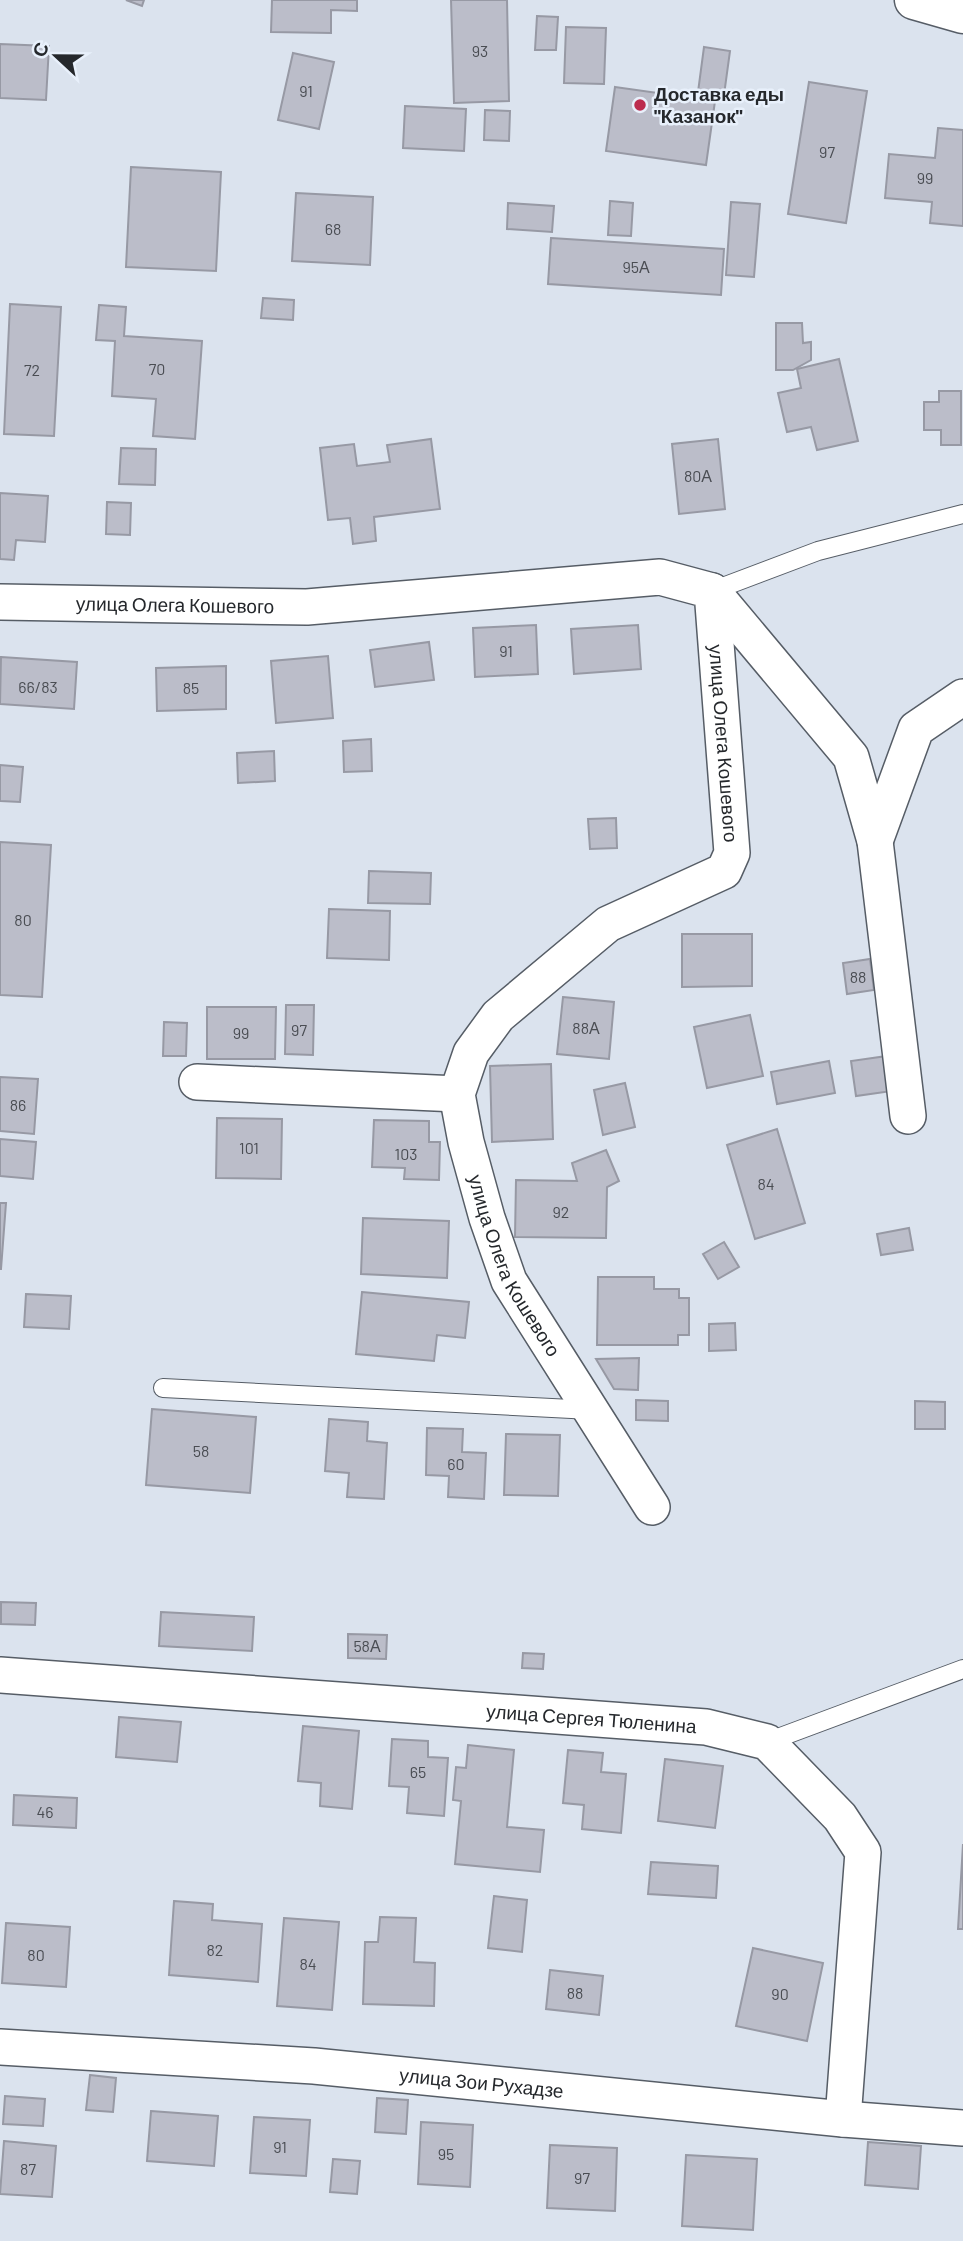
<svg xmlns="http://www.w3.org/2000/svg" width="963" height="2241" viewBox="0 0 963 2241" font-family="Barlow,sans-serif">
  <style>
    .building { fill: #bbbdc9; stroke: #9799a4; stroke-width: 2 }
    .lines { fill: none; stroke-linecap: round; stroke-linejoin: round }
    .lane-casing { stroke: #565d66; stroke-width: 20 }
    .street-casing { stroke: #565d66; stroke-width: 38 }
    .secondary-casing { stroke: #565d66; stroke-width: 41 }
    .lane { stroke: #fff; stroke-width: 18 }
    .street { stroke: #fff; stroke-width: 35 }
    .secondary { stroke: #fff; stroke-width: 38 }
    .poi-dot { fill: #bc2c4e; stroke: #e8f0fb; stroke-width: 2.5 }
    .labels { text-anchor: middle; stroke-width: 5; stroke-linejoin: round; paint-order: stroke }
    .number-label { font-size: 16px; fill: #4a4d53 }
    .poi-label { font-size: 19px; font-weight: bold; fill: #25282c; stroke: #e8f0fb; text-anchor: start }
    .street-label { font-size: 19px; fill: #25282c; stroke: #e8f0fb }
  </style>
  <rect width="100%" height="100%" fill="#dbe3ee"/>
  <g class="building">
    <polygon points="126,0 144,0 142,6"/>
    <polygon points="272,0 357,0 357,11 331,10 331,33 271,32"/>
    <polygon points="451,0 507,0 509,101 454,103"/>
    <polygon points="537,16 558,17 556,50 535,50"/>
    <polygon points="566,27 606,28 604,84 564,83"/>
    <polygon points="0,44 49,46 46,100 0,98"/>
    <polygon points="704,47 730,51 724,95 698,92"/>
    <polygon points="293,53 334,62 319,129 278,120"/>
    <polygon points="809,82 867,91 846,223 788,214"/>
    <polygon points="615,87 715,101 706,165 606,151"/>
    <polygon points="405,106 466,109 464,151 403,148"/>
    <polygon points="485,110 510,111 509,141 484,140"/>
    <polygon points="938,128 963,130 963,226 930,223 932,202 885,198 889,154 935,158"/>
    <polygon points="131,167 221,172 216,271 126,267"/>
    <polygon points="296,193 373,197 370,265 292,261"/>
    <polygon points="610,201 633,203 631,236 608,235"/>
    <polygon points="731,202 760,204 754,277 726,275"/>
    <polygon points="508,203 554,206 552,232 507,229"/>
    <polygon points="551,238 724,249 721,295 548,284"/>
    <polygon points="263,298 294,300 293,320 261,318"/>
    <polygon points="10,304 61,307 54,436 4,434"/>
    <polygon points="99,305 126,307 124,336 202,341 195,439 153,436 156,399 112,396 115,341 96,340"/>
    <polygon points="776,323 802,323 803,343 811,342 811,360 793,370 776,370"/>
    <polygon points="839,359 858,441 817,450 811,427 787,432 778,393 801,388 797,369"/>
    <polygon points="939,391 961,391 961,445 941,445 941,430 924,430 924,402 939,402"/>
    <polygon points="431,439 440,509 374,517 376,541 353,544 350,518 328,520 320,448 354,444 357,466 390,462 387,445"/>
    <polygon points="718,439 725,509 679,514 672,444"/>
    <polygon points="121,448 156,449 155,485 119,484"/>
    <polygon points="0,493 48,496 45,542 16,540 14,560 0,559"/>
    <polygon points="107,502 131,503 130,535 106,534"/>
    <polygon points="536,625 538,674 475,677 473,628"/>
    <polygon points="638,625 641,669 574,674 571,629"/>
    <polygon points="429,642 434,680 375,687 370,650"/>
    <polygon points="328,656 333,718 276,723 271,661"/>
    <polygon points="1,657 77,662 74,709 0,704"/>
    <polygon points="226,666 226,709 157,711 156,668"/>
    <polygon points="371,739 372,771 344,772 343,741"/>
    <polygon points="274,751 275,781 238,783 237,753"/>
    <polygon points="0,765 23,767 20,802 0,801"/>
    <polygon points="616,818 617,848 590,849 588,819"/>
    <polygon points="0,842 51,845 42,997 0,995"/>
    <polygon points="369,871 431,873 430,904 368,903"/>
    <polygon points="329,909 390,911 389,960 327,958"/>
    <polygon points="682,934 752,934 752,986 682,987"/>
    <polygon points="870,959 874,990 847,994 843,963"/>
    <polygon points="563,997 614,1002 609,1059 557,1054"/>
    <polygon points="286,1005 314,1005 313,1055 285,1054"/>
    <polygon points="207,1007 276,1007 275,1059 207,1059"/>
    <polygon points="750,1015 763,1076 707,1088 694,1027"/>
    <polygon points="164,1022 187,1023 186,1056 163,1056"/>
    <polygon points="887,1056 892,1091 856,1096 851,1061"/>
    <polygon points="829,1061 835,1093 777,1104 771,1072"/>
    <polygon points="551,1064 553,1139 492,1142 490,1066"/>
    <polygon points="0,1077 38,1079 34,1134 0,1131"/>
    <polygon points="625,1083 635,1127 603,1135 594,1090"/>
    <polygon points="217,1118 282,1119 281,1179 216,1178"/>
    <polygon points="374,1120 429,1121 429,1142 440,1142 439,1180 404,1179 405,1168 372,1167"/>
    <polygon points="777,1129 805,1223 755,1239 727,1145"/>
    <polygon points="0,1139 36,1142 33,1179 0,1176"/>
    <polygon points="606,1150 619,1181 607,1187 606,1238 515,1237 516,1180 577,1181 572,1163"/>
    <polygon points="0,1203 6,1203 1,1269 0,1269"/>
    <polygon points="363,1218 449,1221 447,1278 361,1274"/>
    <polygon points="909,1228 913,1250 881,1255 877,1234"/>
    <polygon points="724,1242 739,1267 718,1279 703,1254"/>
    <polygon points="598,1277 654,1277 654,1289 679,1289 679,1298 689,1298 689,1335 678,1335 678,1345 597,1345"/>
    <polygon points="362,1292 469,1302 465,1338 437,1335 434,1361 356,1354"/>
    <polygon points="26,1294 71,1296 69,1329 24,1327"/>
    <polygon points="735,1323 736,1350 709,1351 709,1324"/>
    <polygon points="639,1358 638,1390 614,1389 596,1359"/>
    <polygon points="636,1400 668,1401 668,1421 636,1420"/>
    <polygon points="915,1401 945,1402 945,1429 915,1429"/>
    <polygon points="152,1409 256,1417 250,1493 146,1485"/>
    <polygon points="329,1419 368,1422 367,1441 387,1443 384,1499 347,1497 349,1473 325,1471"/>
    <polygon points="427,1428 463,1429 462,1452 486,1453 484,1499 448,1497 449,1476 426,1475"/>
    <polygon points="506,1434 560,1435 558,1496 504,1495"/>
    <polygon points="1,1602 36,1603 35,1625 1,1624"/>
    <polygon points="161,1612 254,1617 252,1651 159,1646"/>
    <polygon points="348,1634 387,1635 386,1659 348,1658"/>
    <polygon points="523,1653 544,1654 543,1669 522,1668"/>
    <polygon points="119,1717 181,1722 177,1762 116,1757"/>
    <polygon points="303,1726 359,1731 352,1809 320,1806 321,1783 298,1781"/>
    <polygon points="392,1739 428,1741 428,1757 448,1758 444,1816 407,1813 409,1787 389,1786"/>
    <polygon points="468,1745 514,1750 507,1827 544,1830 540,1872 455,1864 461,1801 453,1800 456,1767 466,1768"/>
    <polygon points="568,1750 603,1753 601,1772 626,1774 621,1833 582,1829 584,1805 563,1803"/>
    <polygon points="665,1759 723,1766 715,1828 658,1821"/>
    <polygon points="14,1795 77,1798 76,1828 13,1825"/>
    <polygon points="963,1844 963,1929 958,1929"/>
    <polygon points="651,1862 718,1866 716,1898 648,1894"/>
    <polygon points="494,1896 527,1900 522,1952 488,1948"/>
    <polygon points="174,1901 213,1904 212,1920 262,1924 258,1982 169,1975"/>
    <polygon points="380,1917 416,1918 414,1962 435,1963 434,2006 363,2004 365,1942 378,1942"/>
    <polygon points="284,1918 339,1922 332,2010 277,2006"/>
    <polygon points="6,1923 70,1927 66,1987 2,1983"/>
    <polygon points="753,1948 823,1963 807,2041 736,2026"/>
    <polygon points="550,1970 603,1976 599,2015 546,2009"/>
    <polygon points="90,2075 116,2078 113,2112 86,2110"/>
    <polygon points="5,2096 45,2099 43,2126 3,2124"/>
    <polygon points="377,2098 408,2100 406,2134 375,2132"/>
    <polygon points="151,2111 218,2116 214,2166 147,2161"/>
    <polygon points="254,2117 310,2120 306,2176 250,2173"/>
    <polygon points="421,2122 473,2125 470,2187 418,2184"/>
    <polygon points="4,2141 56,2146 52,2197 0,2194"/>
    <polygon points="868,2142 921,2146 918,2189 865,2185"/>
    <polygon points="550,2145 617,2148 615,2211 547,2208"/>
    <polygon points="686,2155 757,2159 753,2230 682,2226"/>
    <polygon points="333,2159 360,2161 357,2194 330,2192"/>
  </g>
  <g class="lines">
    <g class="lane-casing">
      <g id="lane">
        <polyline points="712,591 818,551 963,514"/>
        <polyline points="163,1388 591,1410"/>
        <polyline points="767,1742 963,1669"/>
      </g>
    </g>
    <g class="street-casing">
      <g id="street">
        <polyline points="712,591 851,757 875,841 908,1116"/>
        <path id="s1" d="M0,602l307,5 353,-30 52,14 20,262 -8,18 -116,53 -110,92 -27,37 -14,41 9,48 21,76 22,63 143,226"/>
        <polyline points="875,841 916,729 963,697"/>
        <polyline points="197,1082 457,1094"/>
        <path id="s2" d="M0,1675l706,52 61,15 73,75 23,35 -20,267"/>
        <path id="s3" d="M0,2047l314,19 529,53 120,9"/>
      </g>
    </g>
    <g class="secondary-casing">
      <polyline id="secondary" points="914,0 963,14"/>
    </g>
    <use href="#lane" class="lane"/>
    <use href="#street" class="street"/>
    <use href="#secondary" class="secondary"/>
  </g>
  <circle class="poi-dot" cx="640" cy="105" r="7"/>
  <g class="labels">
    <g class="number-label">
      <text x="480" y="57">93</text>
      <text x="306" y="97">91</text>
      <text x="827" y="158">97</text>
      <text x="925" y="184">99</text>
      <text x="333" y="235">68</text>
      <text x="636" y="273">95А</text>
      <text x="157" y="375">70</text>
      <text x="32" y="376">72</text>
      <text x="698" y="482">80А</text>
      <text x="506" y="657">91</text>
      <text x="38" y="693">66/83</text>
      <text x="191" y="694">85</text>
      <text x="23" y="926">80</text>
      <text x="858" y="983">88</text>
      <text x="586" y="1034">88А</text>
      <text x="299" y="1036">97</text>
      <text x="241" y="1039">99</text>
      <text x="18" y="1111">86</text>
      <text x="249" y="1154">101</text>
      <text x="406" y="1160">103</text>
      <text x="766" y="1190">84</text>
      <text x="561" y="1218">92</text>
      <text x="201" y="1457">58</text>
      <text x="456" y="1470">60</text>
      <text x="367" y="1652">58А</text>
      <text x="418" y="1778">65</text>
      <text x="45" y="1818">46</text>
      <text x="215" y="1956">82</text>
      <text x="36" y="1961">80</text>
      <text x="308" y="1970">84</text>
      <text x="575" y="1999">88</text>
      <text x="780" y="2000">90</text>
      <text x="280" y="2153">91</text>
      <text x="446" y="2160">95</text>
      <text x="28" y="2175">87</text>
      <text x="582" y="2184">97</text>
    </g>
    <g class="poi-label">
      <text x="654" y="101">Доставка еды<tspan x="654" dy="22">"Казанок"</tspan></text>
    </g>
    <g class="street-label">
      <text dy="7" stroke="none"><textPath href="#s1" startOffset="175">улица Олега Кошевого</textPath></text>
      <text dy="7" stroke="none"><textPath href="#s1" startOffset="868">улица Олега Кошевого</textPath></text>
      <text dy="7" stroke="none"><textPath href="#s1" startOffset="1540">улица Олега Кошевого</textPath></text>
      <text dy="7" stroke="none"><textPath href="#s2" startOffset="593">улица Сергея Тюленина</textPath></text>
      <text dy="7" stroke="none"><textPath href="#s3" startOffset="483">улица Зои Рухадзе</textPath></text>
    </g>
  </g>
  <g transform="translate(56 56) rotate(292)" stroke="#e8f0fb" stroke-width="5" paint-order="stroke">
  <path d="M0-5L12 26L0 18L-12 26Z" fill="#25282c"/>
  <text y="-10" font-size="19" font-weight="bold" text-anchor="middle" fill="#25282c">С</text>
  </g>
</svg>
